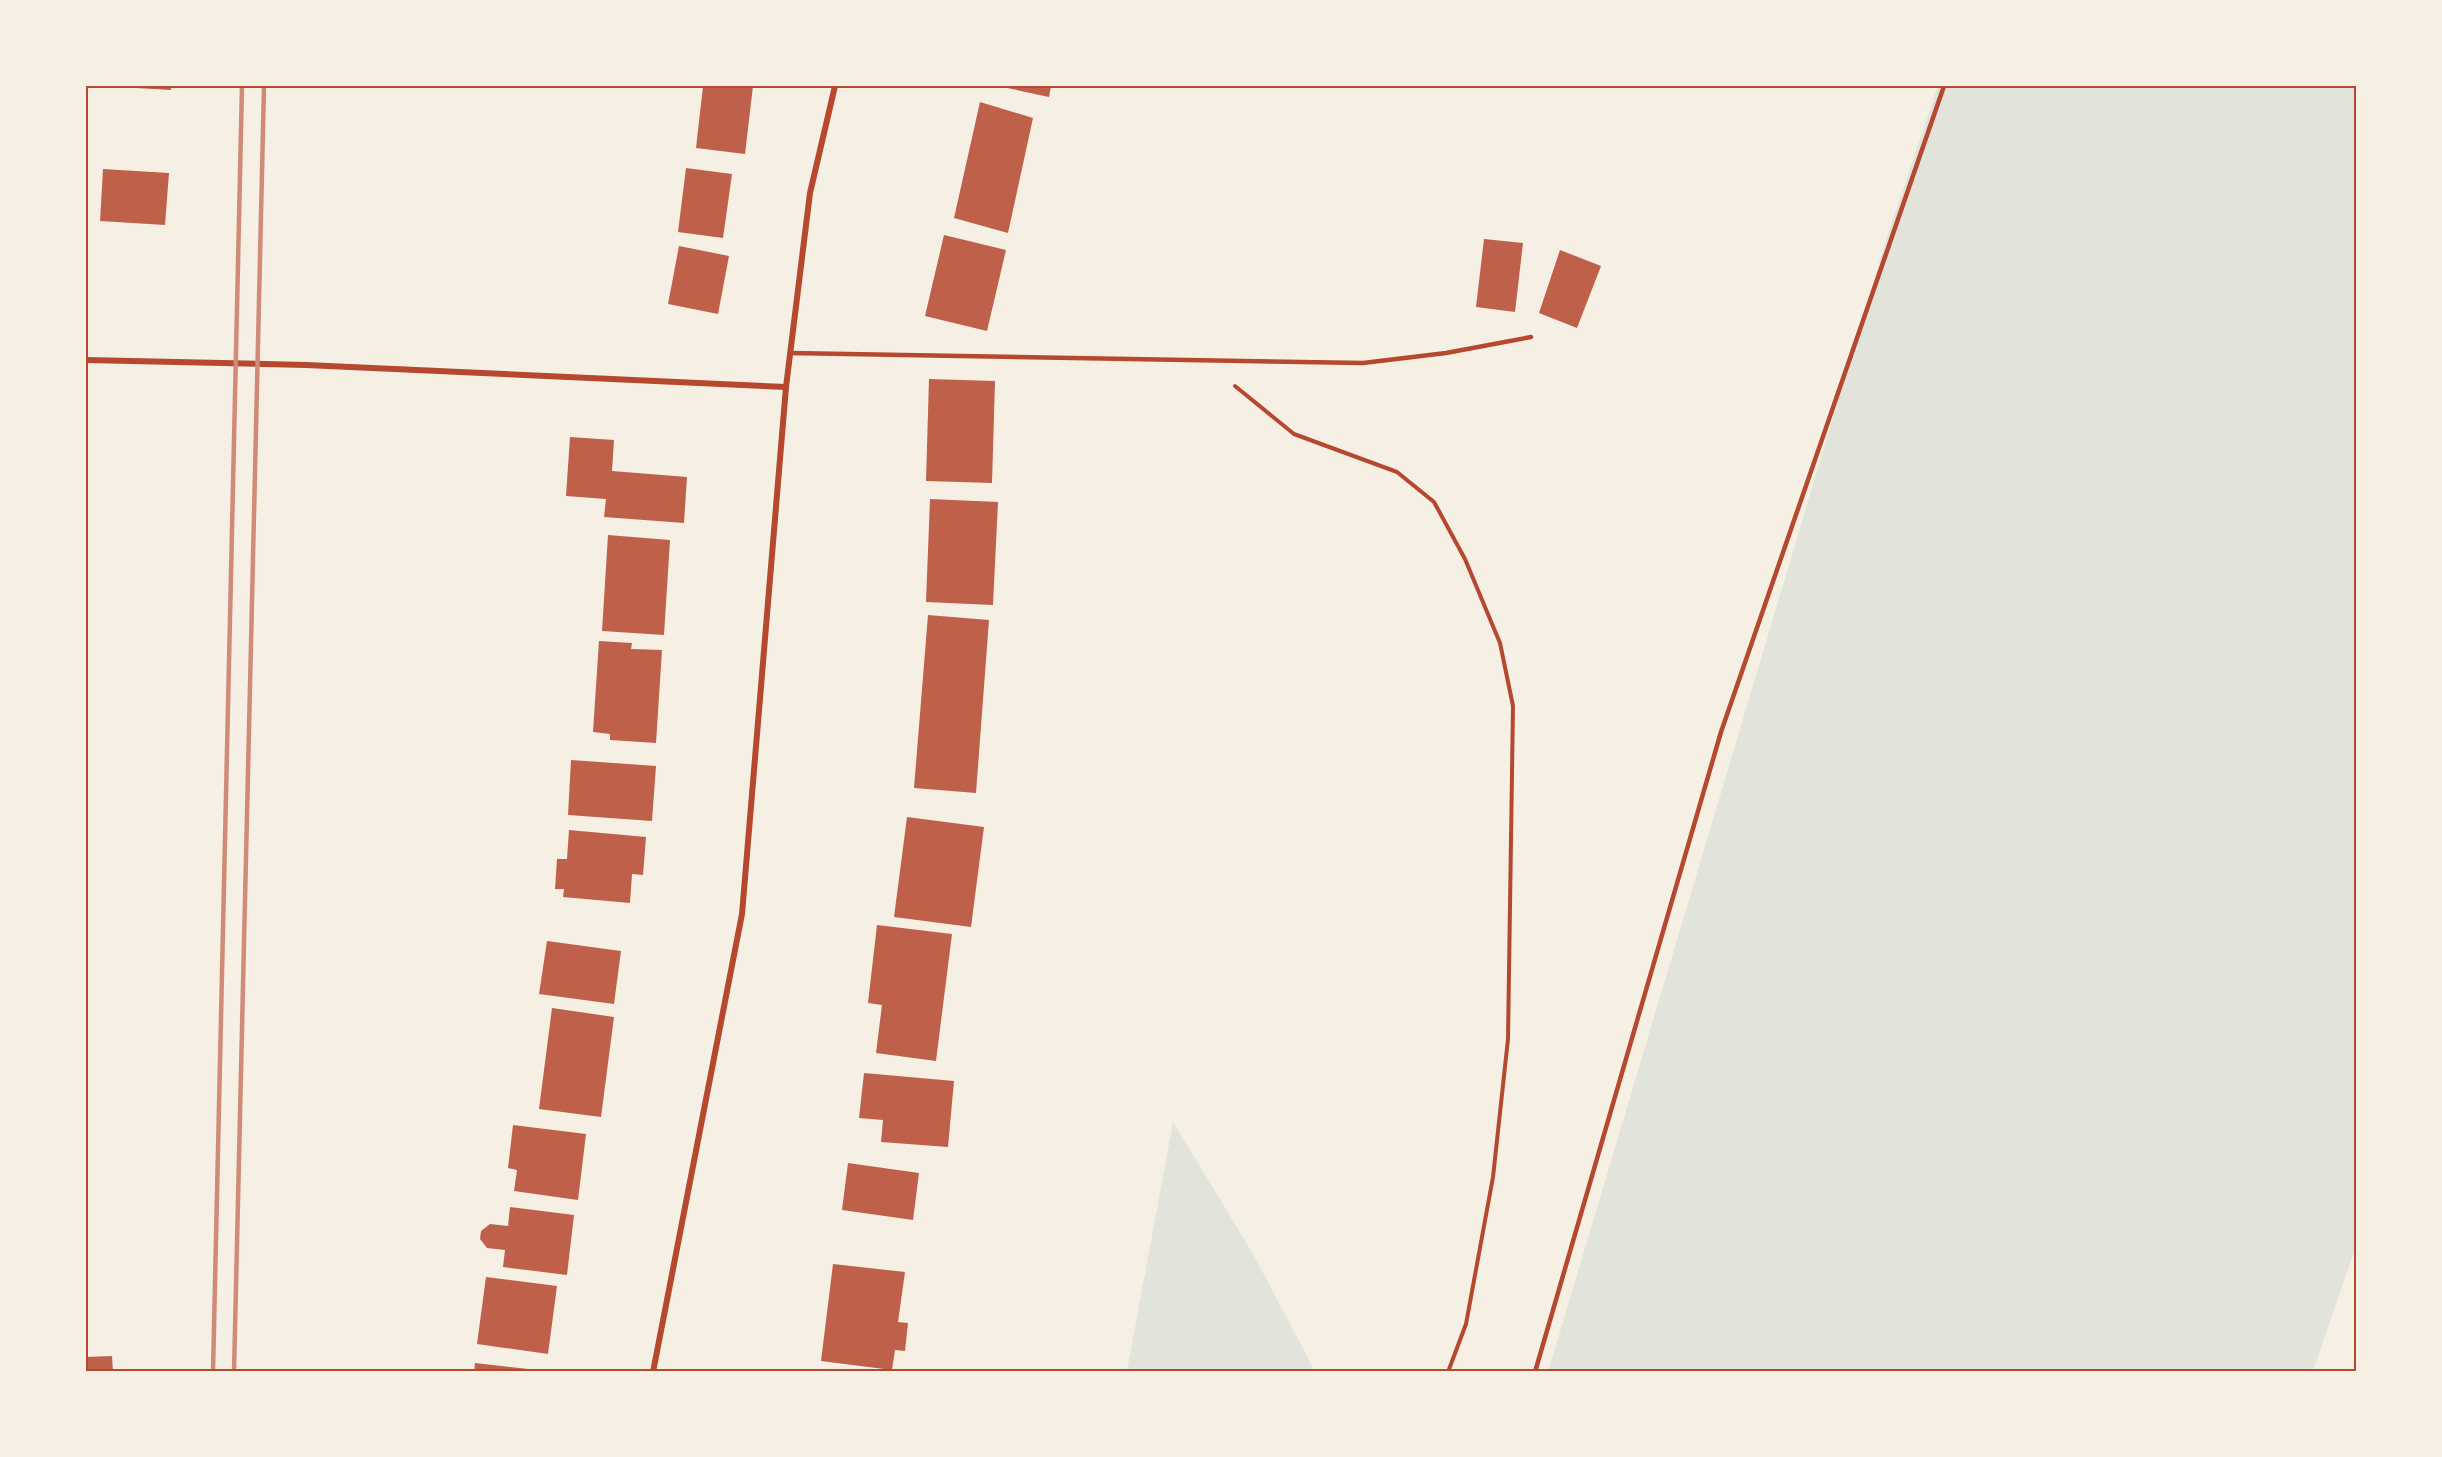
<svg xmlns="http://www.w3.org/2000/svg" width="2442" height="1457" viewBox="0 0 2442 1457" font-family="Ubuntu,sans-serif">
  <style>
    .green { fill: #e2e4dc }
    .building { fill: #bf614a }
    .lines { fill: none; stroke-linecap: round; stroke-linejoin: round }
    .path { stroke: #b5482f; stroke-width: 4 }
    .service { stroke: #b5482f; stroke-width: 4.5 }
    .minor { stroke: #b5482f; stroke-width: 6 }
    .rail { stroke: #cf8b77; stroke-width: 4.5 }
    .neatline { fill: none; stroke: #b5482f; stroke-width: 2 }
  </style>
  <rect width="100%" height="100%" fill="#f6efe4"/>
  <g class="green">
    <polygon points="1938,86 2356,86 2356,1246 2313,1371 1548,1372 1886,240"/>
    <polygon points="1173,1122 1252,1252 1315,1371 1127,1371"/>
  </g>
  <g class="building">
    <polygon points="137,86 171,86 171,90 136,88"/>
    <polygon points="703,86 753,86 745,154 696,148"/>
    <polygon points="998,86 1051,86 1049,97"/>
    <polygon points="980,102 1033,118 1008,233 954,218"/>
    <polygon points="686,168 732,174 723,238 678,232"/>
    <polygon points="103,169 169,173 165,225 100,221"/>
    <polygon points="944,235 1006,250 987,331 925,316"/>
    <polygon points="1484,239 1523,243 1515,312 1476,307"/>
    <polygon points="679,246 729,256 718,314 668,304"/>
    <polygon points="1560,250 1601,266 1577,328 1539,313"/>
    <polygon points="929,379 995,381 992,483 926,481"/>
    <polygon points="570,437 614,440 612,471 687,477 684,523 604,517 606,499 566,496"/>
    <polygon points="930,499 998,502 993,605 926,602"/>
    <polygon points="608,535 670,540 664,635 602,631"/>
    <polygon points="928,615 989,620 976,793 914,788"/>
    <polygon points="599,641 632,643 631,649 662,650 656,743 610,740 610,734 593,732"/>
    <polygon points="571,760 656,766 652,821 568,815"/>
    <polygon points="907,817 984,827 971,927 894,917"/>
    <polygon points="569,830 646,837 643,875 632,874 630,903 563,897 564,889 555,889 557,859 567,859"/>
    <polygon points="877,925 952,934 936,1061 876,1053 882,1005 868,1003"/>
    <polygon points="547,941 621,951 614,1004 539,994"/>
    <polygon points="552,1008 614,1017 601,1117 539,1109"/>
    <polygon points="864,1073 954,1081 948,1147 881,1142 883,1120 859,1118"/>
    <polygon points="513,1125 586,1134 578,1200 514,1191 517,1170 508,1168"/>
    <polygon points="848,1163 919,1173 913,1220 842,1210"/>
    <polygon points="510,1207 574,1215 567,1275 503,1267 505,1250 487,1248 480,1239 481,1231 490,1224 508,1226"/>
    <polygon points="833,1264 905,1272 898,1322 908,1323 905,1351 895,1350 892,1370 821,1361"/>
    <polygon points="486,1277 557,1286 548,1354 477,1344"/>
    <polygon points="112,1356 113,1372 86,1372 86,1357"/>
    <polygon points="475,1363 537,1370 537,1372 474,1372"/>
  </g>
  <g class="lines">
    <polyline class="path" points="1235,386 1294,434 1397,472 1434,502 1465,559 1500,643 1513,706 1508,1039 1493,1177 1466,1324 1448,1372"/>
    <g class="service">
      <polyline points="790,353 1363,363 1446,353 1531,337"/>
      <polyline points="1535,1372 1721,732 1944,86"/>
    </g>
    <g class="minor">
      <polyline points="86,360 306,365 786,387"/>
      <polyline points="653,1372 742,914 786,387 810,193 835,86"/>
    </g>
    <g class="rail">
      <polyline points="213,1372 242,86"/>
      <polyline points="234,1372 264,86"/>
    </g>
  </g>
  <rect width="2442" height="1457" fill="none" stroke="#f6efe4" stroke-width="174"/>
  <rect x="87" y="87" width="2268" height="1283" class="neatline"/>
</svg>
